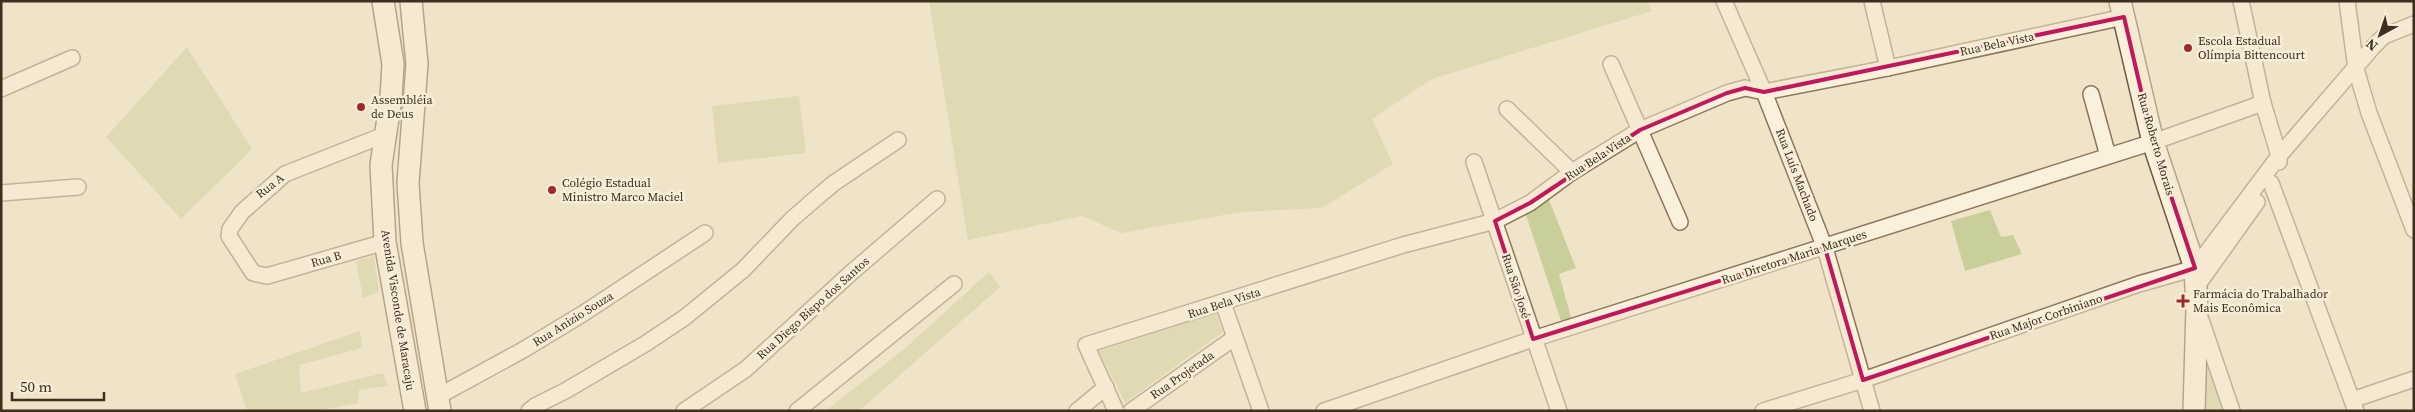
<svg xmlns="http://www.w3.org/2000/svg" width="2415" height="412" viewBox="0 0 2415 412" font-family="'Source Serif 4',serif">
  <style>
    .green { fill: #c9cf9b }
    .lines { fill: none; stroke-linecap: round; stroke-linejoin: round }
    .street-casing { stroke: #8d765c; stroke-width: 18 }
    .secondary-casing { stroke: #6f573f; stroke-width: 24 }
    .street { stroke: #faf1dc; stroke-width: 15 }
    .secondary { stroke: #faf1dc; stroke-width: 21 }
    .marked { fill: none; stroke: #c2185b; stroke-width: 4; stroke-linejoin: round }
    .poi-dot { fill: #9e2a2b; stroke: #f7eed8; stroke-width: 2 }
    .labels { text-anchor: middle; stroke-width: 5; stroke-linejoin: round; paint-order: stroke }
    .poi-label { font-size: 12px; fill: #3d2e20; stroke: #f7eed8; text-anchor: start }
    .street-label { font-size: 12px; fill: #3d2e20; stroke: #f7eed8 }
  </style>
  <rect width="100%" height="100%" fill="#f0e4c8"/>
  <g class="green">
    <polygon points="929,1 1647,1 1652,11 1432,79 1372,119 1393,164 1322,208 1241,212 1121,233 1082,216 968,240"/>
    <polygon points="187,47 252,149 181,219 106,137"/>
    <polygon points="799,96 806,153 718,163 712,106"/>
    <polygon points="1549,200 1576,268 1559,274 1572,321 1562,324 1525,212"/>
    <polygon points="1990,210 2001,237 2013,235 2022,254 1965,271 1951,221"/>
    <polygon points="374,256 379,292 363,298 356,261"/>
    <polygon points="989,272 1000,287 859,411 825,411 902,351"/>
    <polygon points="1216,313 1223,332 1125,403 1099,351"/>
    <polygon points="360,331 362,348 299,365 301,393 383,373 388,386 359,390 358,403 317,411 247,411 235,374"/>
    <polygon points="2201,351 2226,411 2198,411"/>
  </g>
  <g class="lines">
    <g class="street-casing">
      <g id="street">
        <polyline points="1724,1 1764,92 1825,248 1872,411"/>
        <polyline points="1872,1 1888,68"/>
        <polyline points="2241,1 2263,103 2279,156 2279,162"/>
        <polyline points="2347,1 2356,69 2369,113 2414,230"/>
        <polyline points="1611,64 1680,222"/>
        <polyline points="1,89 72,58"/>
        <polyline points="2091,94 2108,156"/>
        <polyline points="1507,109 1572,172"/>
        <polyline points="384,135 285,174 242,212 230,229 229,236 253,273 267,276 385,242"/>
        <polyline points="1474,162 1559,411"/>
        <polyline points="2271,183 2356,411"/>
        <polyline points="1,193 78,187"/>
        <polyline points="2197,286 2257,202"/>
        <polyline points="1223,303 1261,411"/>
        <polyline points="2201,320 2232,411"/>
        <polyline points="437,397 523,350 584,313 705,233"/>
        <polyline points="2352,400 2414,379"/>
        <polyline points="529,411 535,406 565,391 645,344 684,318 743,270 792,219 815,199 834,183 898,140"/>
        <polyline points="684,411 746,369 852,272 937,199"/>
        <polyline points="797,411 954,284"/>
        <polyline points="1077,411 1106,387"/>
        <polyline points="1116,411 1086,345 1403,245 1495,221 1530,203 1572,172 1640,130 1727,93 1745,88 1764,92 1888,68 2124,17"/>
        <polyline points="1131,411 1234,338"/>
        <polyline points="1324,411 1533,339 2153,142 2263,103"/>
        <polyline points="1763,411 1863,380 2139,284 2195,268 2279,156 2372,48 2384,36 2414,24"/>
      </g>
    </g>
    <g class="secondary-casing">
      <g id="secondary">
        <polyline points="383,1 393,64 391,98 381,165 385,242 415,411"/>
        <polyline points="411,1 417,64 408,183 412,243 440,411"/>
        <polyline points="2120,1 2153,142 2195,268 2197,308 2194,411"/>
      </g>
    </g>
    <use href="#street" class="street"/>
    <use href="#secondary" class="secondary"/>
  </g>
  <path d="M0 0H2415V412H0ZM2124,17l29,125 42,126 -332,112 -38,-132 -292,91 -38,-118 35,-18 110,-73 87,-37 18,-5 19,4z" fill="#f0e4c8" fill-opacity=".55" fill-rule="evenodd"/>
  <path class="marked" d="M2124,17l29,125 42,126 -332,112 -38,-132 -292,91 -38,-118 35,-18 110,-73 87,-37 18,-5 19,4z"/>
  <g class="poi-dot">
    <circle cx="2188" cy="48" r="5"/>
    <circle cx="361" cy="107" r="5"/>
    <circle cx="552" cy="190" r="5"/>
    <path d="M2180.5 293.5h5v5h5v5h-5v5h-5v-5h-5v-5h5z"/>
  </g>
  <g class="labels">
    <g class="poi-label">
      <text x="2198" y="45">Escola Estadual<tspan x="2198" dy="14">Olímpia Bittencourt</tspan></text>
      <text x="371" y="104">Assembléia<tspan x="371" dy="14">de Deus</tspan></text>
      <text x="562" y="187">Colégio Estadual<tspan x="562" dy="14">Ministro Marco Maciel</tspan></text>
      <text x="2193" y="298">Farmácia do Trabalhador<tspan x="2193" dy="14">Mais Econômica</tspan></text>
    </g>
    <g class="street-label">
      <text transform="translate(1997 44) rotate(-12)" y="4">Rua Bela Vista</text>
      <text transform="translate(2156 144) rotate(74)" y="4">Rua Roberto Morais</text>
      <text transform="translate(1598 157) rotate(-33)" y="4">Rua Bela Vista</text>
      <text transform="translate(1797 175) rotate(69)" y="4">Rua Luís Machado</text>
      <text transform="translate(270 186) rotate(-38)" y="4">Rua A</text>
      <text transform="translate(1794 257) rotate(-18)" y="4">Rua Diretora Maria Marques</text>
      <text transform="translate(326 259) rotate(-16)" y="4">Rua B</text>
      <text transform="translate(1516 286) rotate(72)" y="4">Rua São José</text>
      <text transform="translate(1224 303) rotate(-18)" y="4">Rua Bela Vista</text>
      <text transform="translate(813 308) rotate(-42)" y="4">Rua Diego Bispo dos Santos</text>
      <text transform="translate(398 310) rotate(81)" y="4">Avenida Visconde de Maracaju</text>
      <text transform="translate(2046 317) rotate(-19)" y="4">Rua Major Corbiniano</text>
      <text transform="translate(573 319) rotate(-32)" y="4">Rua Anizio Souza</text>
      <text transform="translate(1182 375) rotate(-35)" y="4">Rua Projetada</text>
    </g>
  </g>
  <rect width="2415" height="412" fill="none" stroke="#3d2e20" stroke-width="5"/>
  <g transform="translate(2380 35) rotate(220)" stroke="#f7eed8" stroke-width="4" paint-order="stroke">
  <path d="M0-4L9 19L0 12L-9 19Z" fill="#3d2e20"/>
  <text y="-8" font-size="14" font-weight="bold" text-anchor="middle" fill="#3d2e20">N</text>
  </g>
  <path d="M12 392v8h92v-8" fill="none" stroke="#3d2e20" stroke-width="2.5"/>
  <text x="20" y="392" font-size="15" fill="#3d2e20" stroke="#f7eed8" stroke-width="4" paint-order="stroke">50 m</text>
</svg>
